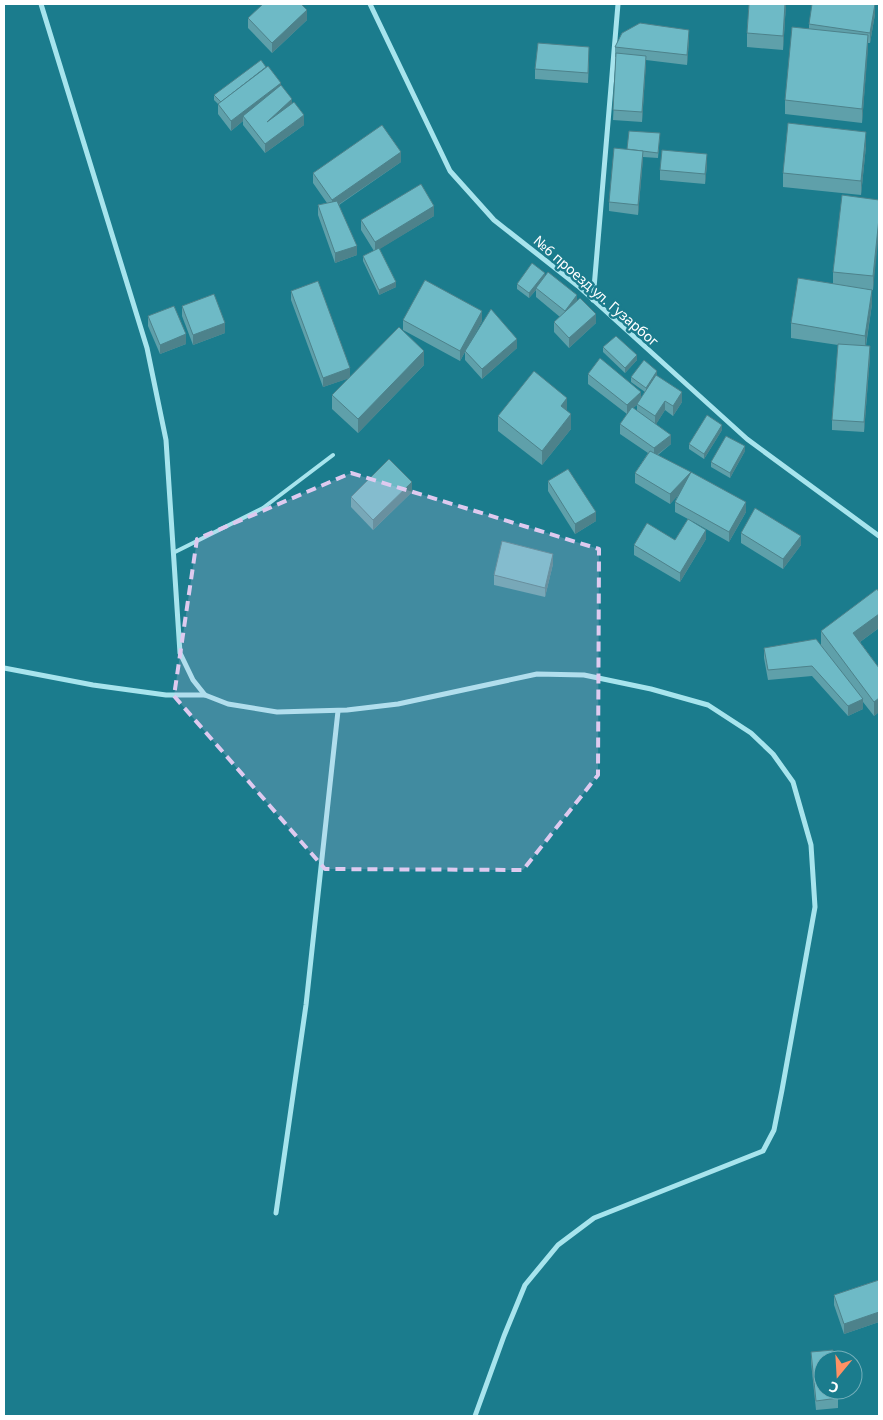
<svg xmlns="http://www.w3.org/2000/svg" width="883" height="1420" viewBox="0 0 883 1420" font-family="'Noto Sans',sans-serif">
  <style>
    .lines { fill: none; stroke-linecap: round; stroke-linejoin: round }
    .lane { stroke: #a7e4ed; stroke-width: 4 }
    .street { stroke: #a7e4ed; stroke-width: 5 }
    .wall { fill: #5fa0aa; fill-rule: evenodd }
    .shaded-wall { fill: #4d828b }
    .building { fill: #6ebac6; stroke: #4d828b }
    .marked { fill: #decaef; fill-opacity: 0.2; stroke: #decaef; stroke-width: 4; stroke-dasharray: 10 6; stroke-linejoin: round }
    .labels { text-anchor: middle; stroke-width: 5; stroke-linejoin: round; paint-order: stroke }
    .street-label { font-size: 14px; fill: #fff; stroke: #1b7c8d }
  </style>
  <rect width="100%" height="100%" fill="#1b7c8d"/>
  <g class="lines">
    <polyline class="lane" points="173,553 263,508 333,455"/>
    <g class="street">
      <polyline points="41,4 147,348 166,440 180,653 193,680 205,695 228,704 277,712 347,710 398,704 537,674 584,675 651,689 708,705 751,733 773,754 793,782 811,845 815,907 782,1090 774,1130 763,1151 594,1218 558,1245 525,1285 504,1336 475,1416"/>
      <polyline points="370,4 450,171 494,220 578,286 747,439 879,536"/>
      <polyline points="593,300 618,4"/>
      <polyline points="4,668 93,685 166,695 205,695"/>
      <polyline points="276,1213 306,1005 338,711"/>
    </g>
  </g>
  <g class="wall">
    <polygon points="749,4 786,4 783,50 747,47 747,33"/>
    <polygon points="875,14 870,43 868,43 862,123 785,114 785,100 809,29 809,24"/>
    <polygon points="248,18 307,20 272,53 248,28"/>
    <polygon points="689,40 687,65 646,60 642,122 613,120 616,57 615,57 615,47"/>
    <polygon points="589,56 588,83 535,79 535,69"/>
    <polygon points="281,85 292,103 304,125 265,153 243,125 243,121 231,131 218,114 218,104 214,100 214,95"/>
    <polygon points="660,133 658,158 643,157 638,215 609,211 609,202 627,149"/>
    <polygon points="866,146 861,195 783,187 783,173"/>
    <polygon points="401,162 339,205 357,255 335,263 318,215 318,205 327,203 313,183 313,173"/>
    <polygon points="707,164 705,184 660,180 660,170"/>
    <polygon points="879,200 873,290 867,289 872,304 866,346 870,356 864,432 832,430 832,420 838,345 791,338 791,323 833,284 833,272"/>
    <polygon points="434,216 379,249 396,287 379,295 363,261 363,256 374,251 361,230 361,220"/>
    <polygon points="545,276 577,301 596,323 569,348 554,332 554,322 560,317 536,297 536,290 529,298 517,289 517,284"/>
    <polygon points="291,291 350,377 424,365 358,433 332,409 332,395 349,378 323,387 291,300"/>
    <polygon points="182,306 225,333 193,345 182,316"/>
    <polygon points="148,316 186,344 160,354 148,326"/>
    <polygon points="403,320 482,321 470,343 517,348 482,379 465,360 465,352 460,361 403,330"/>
    <polygon points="603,347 637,360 625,373 603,352"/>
    <path d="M588,374l53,24 4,-6 -14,-10v-5l26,-1 25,26 -9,14 -8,-6 -9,14 15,20 -13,11 88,57 -17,30 -37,-21 14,18 -26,43 -46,-27v-10l41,-5 13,-21 -13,-7v-10l3,-7 -8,9 -35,-21v-10l13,-20 -28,-19v-10l7,-10 -39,-30zM637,405v6l-4,-3z"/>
    <polygon points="567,411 571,429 542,465 498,431 498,416"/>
    <polygon points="722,430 704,459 689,449 689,444"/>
    <polygon points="745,451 730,478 711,467 711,462"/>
    <polygon points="548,481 596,521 575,534 548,491"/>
    <polygon points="412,492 373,530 351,507 351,497"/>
    <polygon points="741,533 801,545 783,569 741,543"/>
    <polygon points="553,564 545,597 494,585 494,575"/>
    <polygon points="879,592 879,628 860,642 879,668 879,712 874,716 863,702 863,709 848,716 812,676 768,680 764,658 764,648 821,645 821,631"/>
    <polygon points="879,1280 879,1322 844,1334 834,1305 834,1295"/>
    <polygon points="811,1352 838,1398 838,1408 816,1410 811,1362"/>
  </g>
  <g class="shaded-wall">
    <polygon points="785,4 786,4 783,50 783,36"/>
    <polygon points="875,4 875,14 870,43 870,33"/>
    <polygon points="307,10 307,20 272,53 272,43"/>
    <polygon points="689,30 689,40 687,65 687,55"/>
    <polygon points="868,35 868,50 862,123 862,109"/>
    <polygon points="589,47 589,56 588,83 588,73"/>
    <polygon points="646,56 646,65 642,122 642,112"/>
    <polygon points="281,83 281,93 243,116 243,121 231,131 231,121"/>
    <polygon points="292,99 292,109 267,122"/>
    <polygon points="304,115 304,125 265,153 265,144"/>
    <polygon points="866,132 866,146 861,195 861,181"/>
    <polygon points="643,151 643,160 638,215 638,205"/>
    <polygon points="401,152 401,162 332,209 332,200"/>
    <polygon points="707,154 707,164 705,184 705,174"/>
    <polygon points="434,206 434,216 375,252 375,242"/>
    <polygon points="879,218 879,232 873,290 873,276"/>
    <polygon points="357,246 357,255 335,263 335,253"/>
    <polygon points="545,273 545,278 536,288 536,290 529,298 529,293"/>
    <polygon points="396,282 396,287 379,295 379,290"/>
    <polygon points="872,290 872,304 865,350 865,336"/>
    <polygon points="577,295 577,305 565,321 565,311"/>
    <polygon points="482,311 482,321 460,361 460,351"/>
    <polygon points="596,314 596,323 569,348 569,338"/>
    <polygon points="225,323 225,333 193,345 193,335"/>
    <polygon points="186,334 186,344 160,354 160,345"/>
    <polygon points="517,339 517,348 482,379 482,369"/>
    <polygon points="870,346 870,356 864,432 864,422"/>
    <polygon points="424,351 424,365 358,433 358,419"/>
    <polygon points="637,355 637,360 625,373 625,368"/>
    <polygon points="350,368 350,378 323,387 323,378"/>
    <polygon points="657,371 657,376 646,393 646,388"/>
    <polygon points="641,392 641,401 627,414 627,405"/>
    <polygon points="682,392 682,402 673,416 673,406"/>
    <polygon points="567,398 567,412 561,406"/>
    <polygon points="665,401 665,410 655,426 655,416"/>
    <polygon points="571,414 571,429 542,465 542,451"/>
    <polygon points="722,425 722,430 704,459 704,454"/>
    <polygon points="671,435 671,444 654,457 654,448"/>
    <polygon points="745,446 745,451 730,478 730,473"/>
    <polygon points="691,472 691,482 670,504 670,494"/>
    <polygon points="412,482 412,492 373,530 373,520"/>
    <polygon points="746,502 746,512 729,542 729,532"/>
    <polygon points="596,512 596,521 575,534 575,524"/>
    <polygon points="706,530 706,539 680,582 680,573"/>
    <polygon points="801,536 801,545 783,569 783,559"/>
    <polygon points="553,554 553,564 545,597 545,588"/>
    <polygon points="879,614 879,628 853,647 853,633"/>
    <polygon points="879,698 879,712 874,716 874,702"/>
    <polygon points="863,699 863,709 848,716 848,706"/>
    <polygon points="879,1312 879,1322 844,1334 844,1324"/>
  </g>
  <g class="building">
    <polygon points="263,4 301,4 307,10 272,43 248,18"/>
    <polygon points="749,4 785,4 783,36 747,33"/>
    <polygon points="812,4 875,4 870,33 809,24"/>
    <polygon points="640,23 689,30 687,55 615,47 622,33"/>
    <polygon points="792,27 868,35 862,109 785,100"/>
    <polygon points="538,43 589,47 588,73 535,69"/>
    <polygon points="616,53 646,56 642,112 613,110"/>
    <polygon points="261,60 266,67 221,102 214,95"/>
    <polygon points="268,66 281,83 231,121 218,104"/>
    <polygon points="281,85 292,99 267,122 294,102 304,115 265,144 243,116"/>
    <polygon points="788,123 866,132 861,181 783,173"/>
    <polygon points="382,125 401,152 332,200 313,173"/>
    <polygon points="629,131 660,133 658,153 627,149"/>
    <polygon points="614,148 643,151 638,205 609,202"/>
    <polygon points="662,150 707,154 705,174 660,170"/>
    <polygon points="421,184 434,206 375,242 361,220"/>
    <polygon points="842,195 879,200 879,218 873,276 833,272"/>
    <polygon points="337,201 357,246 335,253 318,205"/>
    <polygon points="379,248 396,282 379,290 363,256"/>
    <polygon points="532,263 545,273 529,293 517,284"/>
    <polygon points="548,272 577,295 565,311 536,288"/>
    <polygon points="798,278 872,290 865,336 791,323"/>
    <polygon points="425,280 482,311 460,351 403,320"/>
    <polygon points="318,281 350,368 323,378 291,291"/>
    <polygon points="214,294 225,323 193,335 182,306"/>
    <polygon points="580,298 596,314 569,338 554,322"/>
    <polygon points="174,306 186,334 160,345 148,316"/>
    <polygon points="491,309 517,339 482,369 465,351"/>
    <polygon points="399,327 424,351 358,419 332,395"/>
    <polygon points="616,336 637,355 625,368 603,347"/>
    <polygon points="838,344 870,346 864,422 832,420"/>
    <polygon points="600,358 641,392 627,405 588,374"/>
    <polygon points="644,360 657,371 646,388 631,377"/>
    <polygon points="534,371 567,398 561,406 571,414 542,451 498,416"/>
    <polygon points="656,375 682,392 673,406 665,401 655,416 637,404"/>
    <polygon points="632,407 671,435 654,448 620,424"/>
    <polygon points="707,415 722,425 704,454 689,444"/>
    <polygon points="726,436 745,446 730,473 711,462"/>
    <polygon points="650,451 691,472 746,502 729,532 675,502 691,472 670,494 635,473"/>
    <polygon points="389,459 412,482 373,520 351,497"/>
    <polygon points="568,469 596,512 575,524 548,481"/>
    <polygon points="755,508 801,536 783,559 741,533"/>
    <polygon points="688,519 706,530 680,573 634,545 647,523 675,540"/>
    <polygon points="502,541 553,554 545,588 494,575"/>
    <polygon points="877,589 879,592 879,614 853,633 879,668 879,698 874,702 821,631"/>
    <polygon points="816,639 863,699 848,706 812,666 768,670 764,648"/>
    <polygon points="879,1280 879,1312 844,1324 834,1295"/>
    <polygon points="833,1350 834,1360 823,1360 823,1390 838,1390 838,1398 816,1401 811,1352"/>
  </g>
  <path class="marked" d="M351,473l248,76 -1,226 -75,95 -198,-1 -151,-173 23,-157z"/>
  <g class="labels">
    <g class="street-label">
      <text transform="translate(596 291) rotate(41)" y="5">№6 проезд ул. Гузарбог</text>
    </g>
  </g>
  <rect width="883" height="1420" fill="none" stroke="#ffffff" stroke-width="10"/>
  <g transform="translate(838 1375) rotate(198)"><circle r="24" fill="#1b7c8d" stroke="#76b0bb"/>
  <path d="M0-4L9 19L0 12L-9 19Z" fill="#ff9164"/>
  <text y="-8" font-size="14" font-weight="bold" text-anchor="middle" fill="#ffffff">С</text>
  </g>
</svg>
